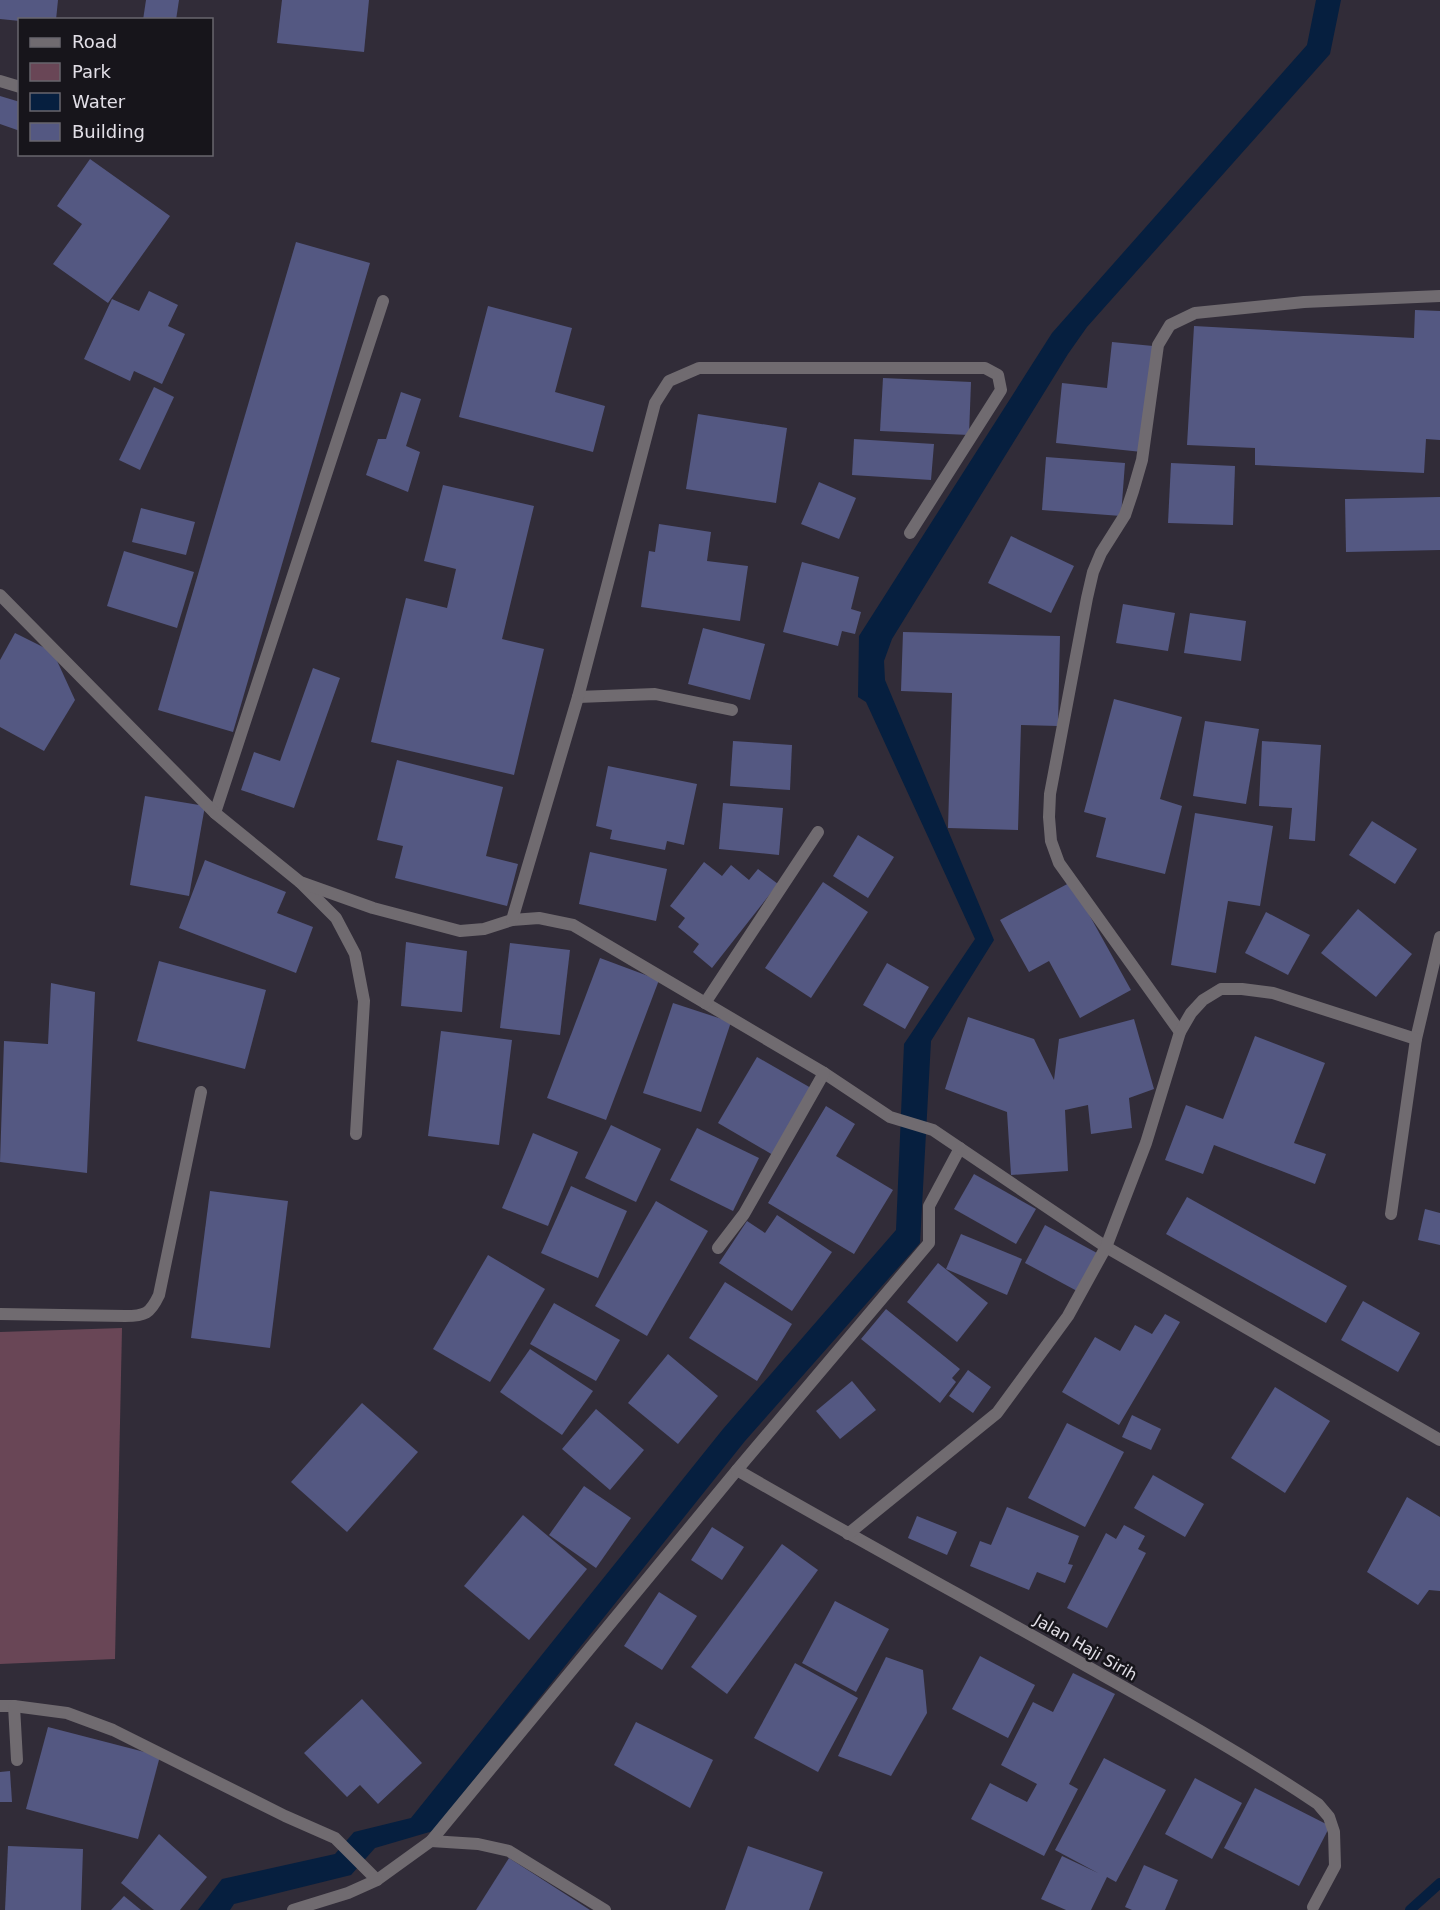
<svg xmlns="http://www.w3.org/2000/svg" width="1440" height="1910" viewBox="0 0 1440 1910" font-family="'DejaVu Sans',sans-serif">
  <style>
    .green { fill: #694656 }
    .water { fill: #061f3f }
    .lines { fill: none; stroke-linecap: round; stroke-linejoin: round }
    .stream { stroke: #061f3f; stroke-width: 10 }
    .building { fill: #545882 }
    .lane { stroke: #706b70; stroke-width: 12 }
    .street { stroke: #706b70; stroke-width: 12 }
    .labels { text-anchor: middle; stroke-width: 5; stroke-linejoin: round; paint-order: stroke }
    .street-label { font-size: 16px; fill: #e2dfe7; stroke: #17151b }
  </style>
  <rect width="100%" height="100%" fill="#312c38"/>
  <polygon class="green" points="122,1328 115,1659 0,1664 0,1332"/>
  <polygon class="water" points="1316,0 1341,0 1330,54 1087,327 1068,354 892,639 884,661 885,680 994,940 931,1041 920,1243 745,1441 433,1831 375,1848 351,1875 234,1904 230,1910 198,1910 222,1879 335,1854 354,1832 411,1818 723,1429 896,1230 904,1044 975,939 866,702 858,697 859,636 1052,333 1307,45"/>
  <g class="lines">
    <polyline class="stream" points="1410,1910 1440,1883"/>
  </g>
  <g class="building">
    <polygon points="0,0 58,0 56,20 20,20 20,21 0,19"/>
    <polygon points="146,0 179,0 176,20 143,20"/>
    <polygon points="282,0 369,0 364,52 277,43"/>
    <polygon points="0,96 20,102 20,131 0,124"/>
    <polygon points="90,159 170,216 108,303 53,264 82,224 57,206"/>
    <polygon points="296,242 370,263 233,732 158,710"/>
    <polygon points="149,291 178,305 168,326 185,334 162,384 134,371 130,381 84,359 112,299 139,311"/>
    <polygon points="488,306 572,328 555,392 605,406 593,452 459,417"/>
    <polygon points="1415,310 1440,311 1440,440 1426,439 1424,473 1255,465 1255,448 1187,445 1194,326 1414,338"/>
    <polygon points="1112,342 1153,346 1142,452 1056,443 1062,383 1107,388"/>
    <polygon points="883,378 971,382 969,435 880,431"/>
    <polygon points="154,387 174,397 140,470 119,460"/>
    <polygon points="401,392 421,399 406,446 420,452 408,492 366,475 378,439 386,439"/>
    <polygon points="698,414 787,428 776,503 686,489"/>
    <polygon points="854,439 934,444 931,480 852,475"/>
    <polygon points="1046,457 1125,463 1121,516 1042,510"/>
    <polygon points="1171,463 1235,466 1233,525 1168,523"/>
    <polygon points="819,482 856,498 839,539 801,524"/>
    <polygon points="443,485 534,506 502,639 544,649 514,775 371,742 406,598 447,608 456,569 424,561"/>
    <polygon points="1440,497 1440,550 1346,552 1345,499"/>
    <polygon points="141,508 195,522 186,555 132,542"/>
    <polygon points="659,524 711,532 707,561 748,566 740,621 641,607 649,551 655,552"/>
    <polygon points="1011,536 1074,566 1051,613 988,583"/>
    <polygon points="124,551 194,572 177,628 107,606"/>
    <polygon points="802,562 859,577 851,609 861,612 855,634 842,631 838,646 783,632"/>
    <polygon points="1123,604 1175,613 1168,651 1116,643"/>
    <polygon points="1190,613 1246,621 1241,661 1184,653"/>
    <polygon points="703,628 765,644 750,700 688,684"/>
    <polygon points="903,632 1060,636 1058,726 1021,725 1018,830 948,828 952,693 901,691"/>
    <polygon points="15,633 53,652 75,700 44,751 0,727 0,660"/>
    <polygon points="313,668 340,678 294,808 241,790 254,752 280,761"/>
    <polygon points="1114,699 1182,717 1160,799 1182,806 1165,874 1096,857 1106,818 1084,812"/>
    <polygon points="1205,721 1259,729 1246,804 1193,796"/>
    <polygon points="733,741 792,745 790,790 730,786"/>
    <polygon points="1262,741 1321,745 1315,841 1289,839 1292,808 1259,806"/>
    <polygon points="397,760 503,787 486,856 518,864 507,906 395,878 403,846 377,840"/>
    <polygon points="608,766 697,784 684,845 667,841 665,850 610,839 612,830 596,826"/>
    <polygon points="145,796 205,806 189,896 130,885"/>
    <polygon points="723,803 783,808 779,855 719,849"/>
    <polygon points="1195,813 1273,826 1260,906 1228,901 1216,973 1171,965"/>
    <polygon points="1372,821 1417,849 1395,884 1349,855"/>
    <polygon points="858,835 894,857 868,898 833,876"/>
    <polygon points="590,852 667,869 656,921 579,904"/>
    <polygon points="205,860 286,892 277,913 313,927 296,973 179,928"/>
    <polygon points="704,862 722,876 731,865 749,880 758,869 778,884 712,968 693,952 699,944 678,927 685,918 670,906"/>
    <polygon points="823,882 868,912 811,998 765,968"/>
    <polygon points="1071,882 1131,990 1080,1018 1049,961 1029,972 1000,920"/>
    <polygon points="1358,909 1412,954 1376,997 1321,953"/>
    <polygon points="1266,912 1310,935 1288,975 1245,953"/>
    <polygon points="406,942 467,951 462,1012 401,1006"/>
    <polygon points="510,943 570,950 560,1035 500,1028"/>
    <polygon points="600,958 659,980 606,1120 547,1098"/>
    <polygon points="159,961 266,990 245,1069 137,1041"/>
    <polygon points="887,963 929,987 905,1029 863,1005"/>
    <polygon points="51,983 95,992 87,1173 0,1162 4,1041 48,1044"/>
    <polygon points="673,1003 731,1022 701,1112 643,1093"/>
    <polygon points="968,1017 1034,1039 1054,1080 1059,1039 1134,1019 1154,1089 1129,1098 1132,1128 1091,1134 1088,1105 1065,1110 1068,1171 1011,1175 1007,1112 945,1089"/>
    <polygon points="441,1031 512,1040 499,1145 428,1136"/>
    <polygon points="1255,1036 1325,1063 1294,1143 1326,1154 1315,1184 1214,1145 1203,1174 1165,1160 1186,1105 1223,1119"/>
    <polygon points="757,1057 811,1088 773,1155 718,1123"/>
    <polygon points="826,1106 855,1124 836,1156 893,1190 854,1254 768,1203"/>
    <polygon points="611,1125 661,1149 636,1202 585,1178"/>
    <polygon points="697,1128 759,1158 733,1211 670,1180"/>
    <polygon points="533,1133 578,1152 548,1226 502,1208"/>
    <polygon points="974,1174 1036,1209 1016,1244 954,1209"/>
    <polygon points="571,1186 627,1211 598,1278 541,1253"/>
    <polygon points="210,1191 288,1201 270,1348 191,1338"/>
    <polygon points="1187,1197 1347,1286 1326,1323 1166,1234"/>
    <polygon points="656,1201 708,1231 647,1336 595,1306"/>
    <polygon points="1425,1209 1440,1213 1440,1245 1418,1240"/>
    <polygon points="777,1215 832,1252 792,1311 719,1263 747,1221 765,1233"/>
    <polygon points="1045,1225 1097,1253 1077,1291 1025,1263"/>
    <polygon points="961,1234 1022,1259 1007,1295 946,1269"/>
    <polygon points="488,1255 545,1289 490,1382 433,1349"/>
    <polygon points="938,1263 988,1303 957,1342 907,1302"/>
    <polygon points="725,1282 792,1324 757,1381 689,1338"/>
    <polygon points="1363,1301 1420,1333 1398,1372 1341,1340"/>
    <polygon points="554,1303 620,1340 596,1381 530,1344"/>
    <polygon points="886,1309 960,1369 952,1378 956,1382 940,1403 861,1339"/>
    <polygon points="1165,1314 1180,1322 1119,1425 1062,1392 1095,1337 1120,1351 1135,1325 1152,1334"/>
    <polygon points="530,1349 593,1391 562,1435 500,1392"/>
    <polygon points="668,1354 718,1396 678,1444 628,1403"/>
    <polygon points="968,1370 991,1387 973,1413 949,1396"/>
    <polygon points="852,1381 876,1410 840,1439 816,1411"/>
    <polygon points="1275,1387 1330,1421 1285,1493 1231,1458"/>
    <polygon points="362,1403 418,1452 347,1532 291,1482"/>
    <polygon points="596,1409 644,1450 610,1490 562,1449"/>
    <polygon points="1132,1415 1161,1429 1151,1450 1122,1437"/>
    <polygon points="1067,1423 1124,1452 1085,1527 1028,1498"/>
    <polygon points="1153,1475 1204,1504 1185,1537 1134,1508"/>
    <polygon points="584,1486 631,1518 596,1568 549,1535"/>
    <polygon points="1407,1497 1440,1517 1440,1591 1429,1590 1418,1605 1367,1572"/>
    <polygon points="1007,1507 1079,1536 1068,1564 1073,1565 1065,1583 1037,1572 1029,1590 970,1566 980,1541 991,1545"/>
    <polygon points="523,1515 587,1569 529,1640 464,1586"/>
    <polygon points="917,1516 957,1532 947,1555 908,1538"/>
    <polygon points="1124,1525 1145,1536 1138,1549 1146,1553 1107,1628 1067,1608 1106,1533 1116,1539"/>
    <polygon points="712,1527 744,1547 722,1580 691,1560"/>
    <polygon points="782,1544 818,1570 727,1694 691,1667"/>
    <polygon points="659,1592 697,1616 662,1670 624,1646"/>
    <polygon points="835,1601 889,1629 856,1692 802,1663"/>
    <polygon points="980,1656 1035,1685 1008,1738 952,1709"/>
    <polygon points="886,1657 923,1670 927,1713 891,1776 838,1756"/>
    <polygon points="795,1663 858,1698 818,1772 754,1738"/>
    <polygon points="1073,1673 1115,1694 1069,1784 1078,1789 1044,1856 971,1819 990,1783 1027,1802 1037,1784 1001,1765 1033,1702 1053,1712"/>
    <polygon points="362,1699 422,1763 378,1804 360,1785 347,1797 304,1753"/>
    <polygon points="636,1722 713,1760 690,1808 614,1765"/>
    <polygon points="48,1727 160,1756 138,1839 26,1809"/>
    <polygon points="1104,1758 1166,1790 1116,1882 1107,1877 1091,1910 1066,1910 1041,1899 1062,1856 1098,1873 1055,1850"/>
    <polygon points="10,1771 12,1802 0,1802 0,1772"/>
    <polygon points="1195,1778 1242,1803 1212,1859 1165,1834"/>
    <polygon points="1255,1788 1330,1826 1299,1886 1224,1848"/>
    <polygon points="159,1834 207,1877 180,1910 154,1910 121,1883"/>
    <polygon points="8,1846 83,1849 81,1910 5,1910"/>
    <polygon points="748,1846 823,1872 809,1910 725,1910"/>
    <polygon points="509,1858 590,1910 476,1910"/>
    <polygon points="1144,1865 1178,1880 1165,1910 1132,1910 1125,1907"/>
    <polygon points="124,1896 141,1910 111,1910"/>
  </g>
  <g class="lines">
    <g class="lane">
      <polyline points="0,81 20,87"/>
      <polyline points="215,813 383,301"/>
      <polyline points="300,882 336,918 355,954 364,1001 356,1134"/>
      <polyline points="431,1841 478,1844 509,1851 605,1910"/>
      <polyline points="377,1880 431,1841 737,1470 929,1243 929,1206 960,1148"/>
    </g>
    <g class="street">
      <polyline points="0,595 215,813 300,882 373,908 460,931 484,929 512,920 539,918 573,925 824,1073 890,1117 933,1130 1106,1247 1440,1440"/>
      <polyline points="578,697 655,694 732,710"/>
      <polyline points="512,920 578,697 655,403 669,381 699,368 985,368 998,375 1001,390 910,533"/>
      <polyline points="705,1003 818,832"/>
      <polyline points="1180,1032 1059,863 1051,841 1049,817 1050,794 1087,598 1093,572 1101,553 1125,515 1133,491 1142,460 1158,345 1170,325 1195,313 1304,302 1440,296"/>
      <polyline points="1416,1039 1440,937"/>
      <polyline points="718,1248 744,1214 824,1073"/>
      <path d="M0,1314l125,2c20,0 25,-2 34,-21l42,-203"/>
      <path d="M737,1470c121,70 245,137 367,206 73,41 145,82 214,128l11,13 5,15 1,34 -22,41"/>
      <polyline points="848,1534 997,1413 1068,1316 1106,1247 1146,1143 1180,1032 1191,1013 1203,1000 1221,989 1242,989 1273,993 1416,1039 1391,1214"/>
      <polyline points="0,1706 14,1706 67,1713 113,1730 285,1816 335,1838 377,1880 348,1893 293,1910"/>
      <polyline points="14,1706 17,1760"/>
    </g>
  </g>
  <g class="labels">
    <g class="street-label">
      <text transform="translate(1086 1647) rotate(30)" y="6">Jalan Haji Sirih</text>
    </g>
  </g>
  <rect x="18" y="18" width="195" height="138" fill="#17151b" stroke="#68666d" stroke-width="1.5"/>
  <rect x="30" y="38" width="30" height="9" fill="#706b70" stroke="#68666d" stroke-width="1.5"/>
  <text x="72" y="48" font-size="18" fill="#e2dfe7">Road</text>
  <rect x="30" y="63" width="30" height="18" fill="#694656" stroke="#68666d" stroke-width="1.5"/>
  <text x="72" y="78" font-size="18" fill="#e2dfe7">Park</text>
  <rect x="30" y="93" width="30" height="18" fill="#061f3f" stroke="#68666d" stroke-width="1.5"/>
  <text x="72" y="108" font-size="18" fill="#e2dfe7">Water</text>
  <rect x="30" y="123" width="30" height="18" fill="#545882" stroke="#68666d" stroke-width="1.5"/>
  <text x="72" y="138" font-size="18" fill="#e2dfe7">Building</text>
</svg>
